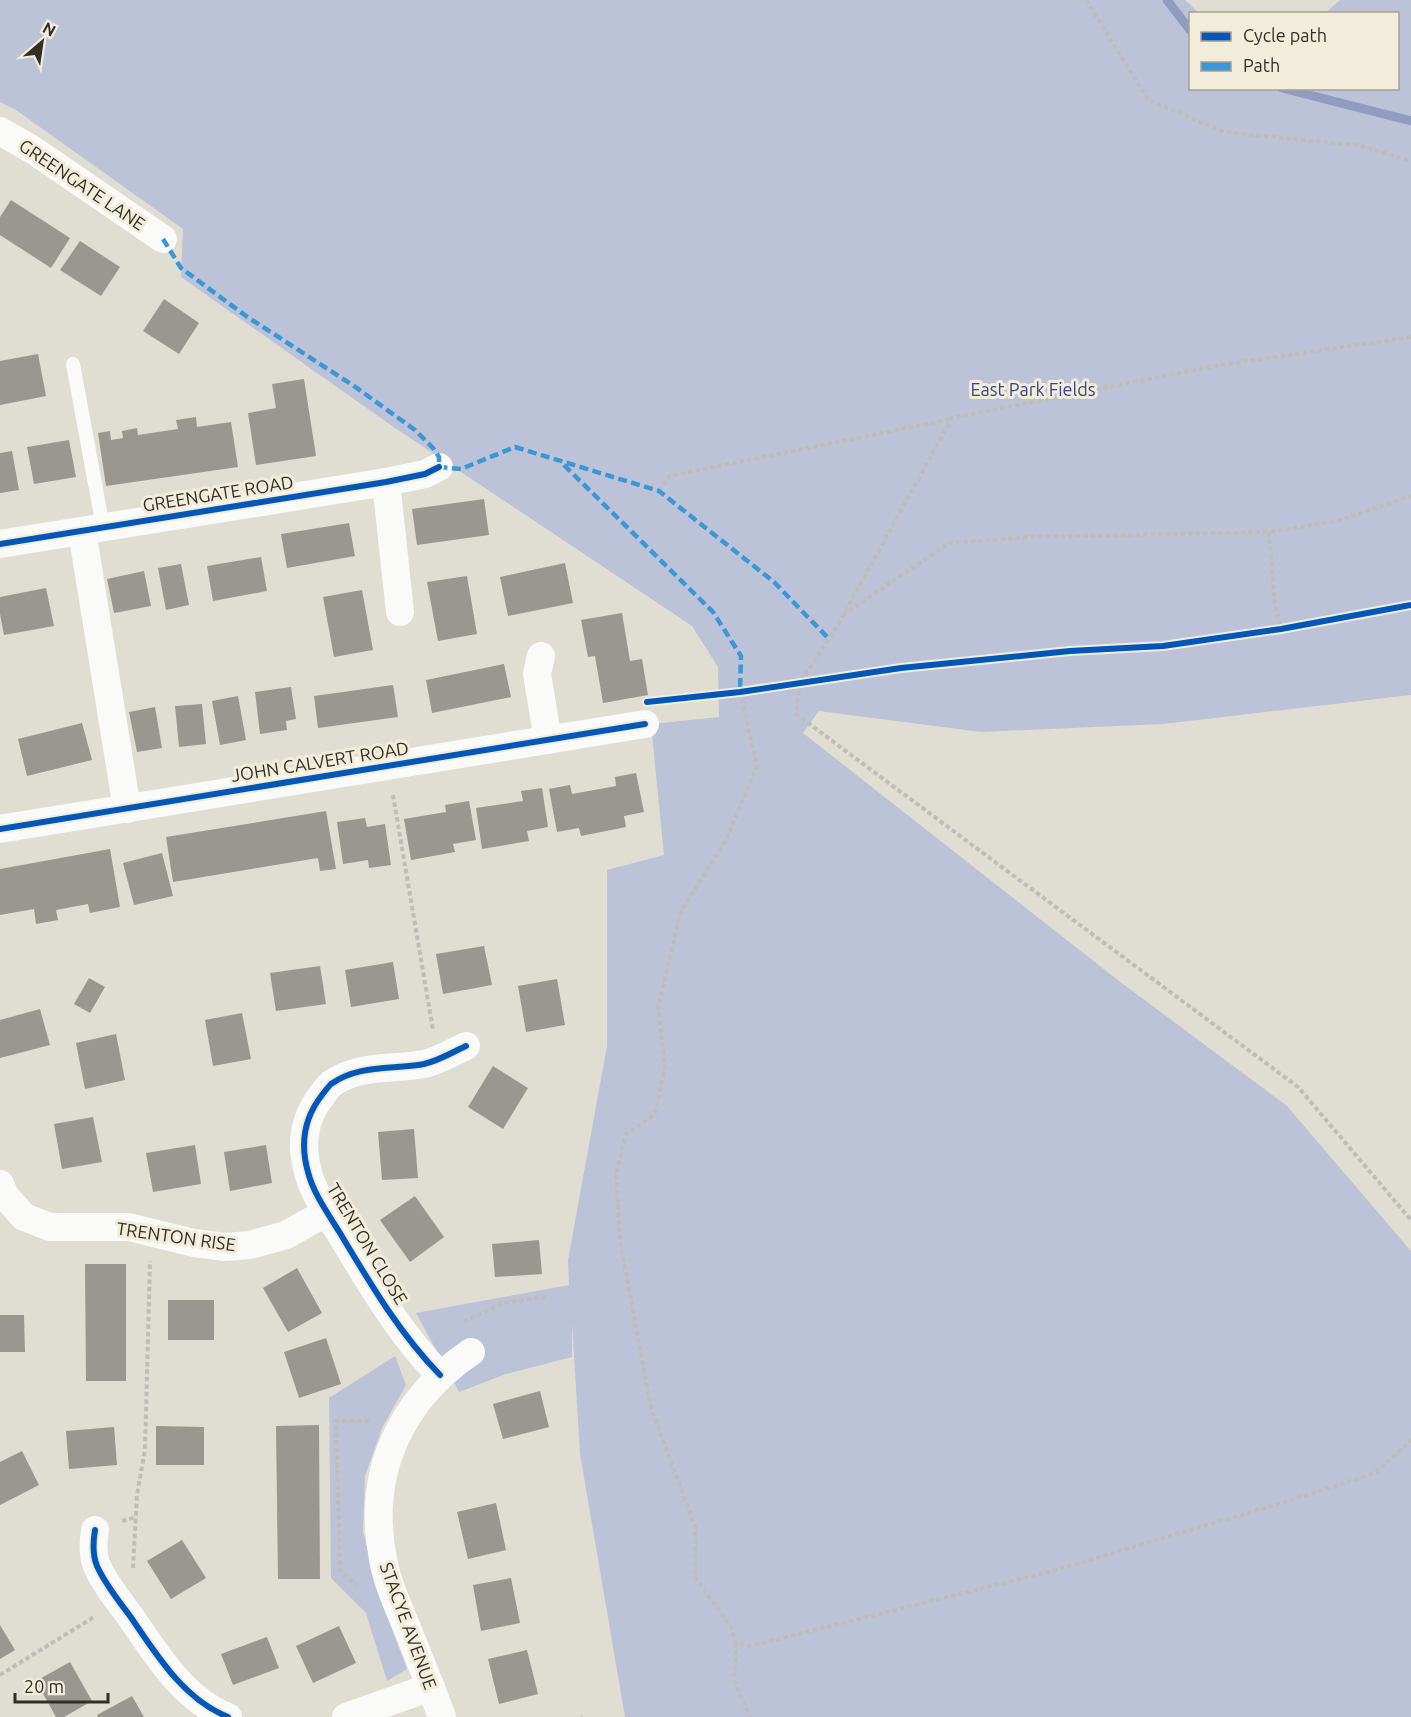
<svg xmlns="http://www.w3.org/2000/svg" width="1411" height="1717" viewBox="0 0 1411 1717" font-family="Ubuntu,sans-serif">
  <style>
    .green { fill: #bcc3d9 }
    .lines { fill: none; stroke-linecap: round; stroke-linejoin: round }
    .stream { stroke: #929cbe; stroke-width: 9 }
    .building { fill: #9a9790 }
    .path { stroke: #bebdb8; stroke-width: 4; stroke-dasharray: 4.5 3; stroke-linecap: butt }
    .service { stroke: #fafaf8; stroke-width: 14 }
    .minor { stroke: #fafaf8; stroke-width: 28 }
    .quiet { stroke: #3d97d6; stroke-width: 4.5; stroke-dasharray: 9 4.5; stroke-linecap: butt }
    .cycleway-casing { stroke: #f2eddb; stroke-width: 10 }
    .cycleway { stroke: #0057b8; stroke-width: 6 }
    .labels { text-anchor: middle; stroke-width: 6; stroke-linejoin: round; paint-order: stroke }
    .street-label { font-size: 18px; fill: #312f28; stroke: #f2eddb }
    .park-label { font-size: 18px; fill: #364689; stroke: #f2eddb }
  </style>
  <rect width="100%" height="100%" fill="#e0ddd3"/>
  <g class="green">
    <polygon points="0,0 1185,0 1199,13 1190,14 1190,88 1398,88 1398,14 1325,13 1340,0 1411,0 1411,695 1163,724 981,732 819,711 803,733 1119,981 1287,1106 1411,1251 1411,1717 625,1717 580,1454 572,1322 572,1357 506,1374 459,1392 416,1313 569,1285 568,1260 607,1046 607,870 664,855 651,724 719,717 718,667 692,626 395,428 181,277 183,229 16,110 0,102"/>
    <polygon points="395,1356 406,1385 382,1428 365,1476 363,1532 382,1602 407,1669 387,1681 366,1613 331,1578 329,1398"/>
  </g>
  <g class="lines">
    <g class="stream">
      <polyline points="1167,0 1190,30"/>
      <polyline points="1282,88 1411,121"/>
    </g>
  </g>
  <g class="building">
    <polygon points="11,200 70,238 51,268 0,235 0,217"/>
    <polygon points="80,241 120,267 101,296 60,270"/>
    <polygon points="164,299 199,323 179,354 143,331"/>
    <polygon points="38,354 46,396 0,405 0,361"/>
    <polygon points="304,379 316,456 256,465 248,413 276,408 272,384"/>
    <polygon points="196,417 197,427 231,422 238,467 106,486 98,433 110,431 111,440 123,438 122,431 137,428 138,435 178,429 176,420"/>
    <polygon points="69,440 76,477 34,484 27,447"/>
    <polygon points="12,451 19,490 0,493 0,453"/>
    <polygon points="484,499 489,535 417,545 412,509"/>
    <polygon points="349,523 355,556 287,568 281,534"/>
    <polygon points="261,557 267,591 213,601 207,566"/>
    <polygon points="565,563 573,603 508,616 500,577"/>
    <polygon points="181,564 189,605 166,610 158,568"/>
    <polygon points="144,571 151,606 114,613 107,579"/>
    <polygon points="467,576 477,634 438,641 427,582"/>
    <polygon points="46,588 54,626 4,635 0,614 0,597"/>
    <polygon points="362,590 373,650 334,657 323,597"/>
    <polygon points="622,613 630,661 642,659 648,695 603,703 595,656 588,657 581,620"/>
    <polygon points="504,664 511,697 432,713 426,680"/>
    <polygon points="393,685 398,717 318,728 314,696"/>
    <polygon points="291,687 296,719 286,721 287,730 260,734 255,692"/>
    <polygon points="238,696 246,740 220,745 212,701"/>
    <polygon points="202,704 206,744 179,747 175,706"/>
    <polygon points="155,707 162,748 137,752 129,712"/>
    <polygon points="82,723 92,760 27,776 18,739"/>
    <polygon points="636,773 644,812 624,816 626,827 581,836 579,828 557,832 549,789 570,785 572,794 616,786 615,777"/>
    <polygon points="542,788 548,827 527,831 529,841 482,849 476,808 523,801 521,791"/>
    <polygon points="469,801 476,840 453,844 455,852 411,860 404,819 446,812 445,805"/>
    <polygon points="326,811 336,869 320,871 318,858 173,882 166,837"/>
    <polygon points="365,818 367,827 385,824 391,865 369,868 368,860 343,864 337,822"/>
    <polygon points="110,849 120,907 90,913 88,904 56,910 58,920 36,924 34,909 0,915 0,869"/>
    <polygon points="162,853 173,896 134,905 123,863"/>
    <polygon points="484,946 492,985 443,994 436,954"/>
    <polygon points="393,962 399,999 351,1007 345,970"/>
    <polygon points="320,966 326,1004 276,1011 270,973"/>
    <polygon points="89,978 105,987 90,1013 74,1004"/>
    <polygon points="557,979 565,1025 526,1032 518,986"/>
    <polygon points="40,1009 50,1045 0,1058 0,1020"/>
    <polygon points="242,1013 251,1059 213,1066 205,1020"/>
    <polygon points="116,1034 125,1080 85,1089 76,1043"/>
    <polygon points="493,1066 528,1088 503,1129 468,1107"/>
    <polygon points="93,1117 102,1162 62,1169 54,1124"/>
    <polygon points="414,1129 418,1178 382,1180 378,1132"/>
    <polygon points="195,1145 201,1184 153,1192 146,1153"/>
    <polygon points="266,1145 272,1183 230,1191 224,1152"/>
    <polygon points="415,1196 444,1237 410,1262 380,1220"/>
    <polygon points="539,1240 542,1274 495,1277 492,1244"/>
    <polygon points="85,1264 126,1264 126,1381 86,1381"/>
    <polygon points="297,1268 322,1313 288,1332 263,1288"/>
    <rect x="168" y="1300" width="46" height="40"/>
    <polygon points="0,1315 24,1315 25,1352 0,1352"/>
    <polygon points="326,1338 341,1384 299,1398 284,1352"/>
    <polygon points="540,1391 549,1427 503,1439 493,1404"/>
    <polygon points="319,1425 320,1579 278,1579 276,1426"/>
    <polygon points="156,1426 204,1427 204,1465 156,1465"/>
    <polygon points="114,1427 117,1465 69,1469 66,1431"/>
    <polygon points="22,1451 39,1485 0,1505 0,1462"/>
    <polygon points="496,1503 506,1550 468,1559 457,1512"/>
    <polygon points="182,1540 206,1578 171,1599 147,1561"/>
    <polygon points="511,1578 520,1623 481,1631 473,1585"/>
    <polygon points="0,1625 15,1650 0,1659"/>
    <polygon points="339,1626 356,1663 313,1683 296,1646"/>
    <polygon points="267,1637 279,1668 233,1685 221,1654"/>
    <polygon points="527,1650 538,1694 499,1704 488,1659"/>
    <polygon points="70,1662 92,1701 64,1717 56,1717 36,1681"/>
    <polygon points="132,1696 144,1717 98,1717 97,1715"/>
  </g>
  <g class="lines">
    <g class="path">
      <polyline points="1086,0 1148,100 1225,132 1362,146 1411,161"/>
      <polyline points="1411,337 1220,365 952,418 836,628 800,682 796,714 1298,1087 1411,1220"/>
      <polyline points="659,491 669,476 951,419"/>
      <polyline points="1269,532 1275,606 1281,629"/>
      <polyline points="843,615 949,543 1032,537 1269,532 1338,521 1411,496"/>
      <polyline points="740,692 757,766 725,842 681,911 658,1007 665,1067 655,1114 626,1134 616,1174 620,1240 651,1408 695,1526 695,1577 731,1627 736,1643 750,1646 1052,1571 1288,1501 1375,1473 1411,1440"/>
      <polyline points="393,795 433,1030"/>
      <polyline points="464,1322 504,1303 546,1297"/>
      <polyline points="122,1521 136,1517"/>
      <polyline points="133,1568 137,1495 145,1450 150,1261"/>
      <polyline points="358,1587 340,1570 336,1421 370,1421"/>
      <polyline points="736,1643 734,1680 750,1717"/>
      <polyline points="0,1675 94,1617"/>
      <polyline points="581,1717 582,1717"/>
    </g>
    <polyline class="service" points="73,364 103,527"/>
    <g class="minor">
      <polyline points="0,131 33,150 163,239"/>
      <polyline points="386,482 400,612"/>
      <polyline points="82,531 127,809"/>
      <polyline points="0,544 386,482 425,474 439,467"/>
      <polyline points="541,656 537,674 548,740"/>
      <polyline points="0,829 645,724"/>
      <polyline points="0,1184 5,1196 24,1217 50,1227 129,1227 194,1243 225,1247 250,1245 286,1235 327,1212"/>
      <path d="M440,1375c-41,-42 -70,-92 -100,-142 -11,-18 -27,-40 -32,-61 -8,-28 -4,-54 14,-77 3,-4 6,-8 9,-11 28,-20 61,-14 93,-20 14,-3 29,-12 42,-18"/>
      <path d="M95,1530c-2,12 -3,24 2,36 8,18 21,34 33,50 26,38 53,83 98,101"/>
      <polyline points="346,1717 431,1687"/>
      <path d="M442,1717c-11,-30 -23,-59 -35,-89 -9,-22 -20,-45 -24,-69 -17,-85 17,-159 88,-207"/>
    </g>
    <g class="quiet">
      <polyline points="163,239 181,268 246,316 354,386 415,430 433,448 439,457 439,467 461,469 515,447 659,491 774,582 828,638"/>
      <polyline points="564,465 713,612 741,656 740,692"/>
    </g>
    <g class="cycleway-casing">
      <g id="cycleway">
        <polyline points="0,544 386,482 425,474 439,467"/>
        <polyline points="647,702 740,692 901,668 1070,651 1163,646 1281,629 1411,605"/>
        <polyline points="0,829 645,724"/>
        <path d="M440,1375c-41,-42 -70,-92 -100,-142 -11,-18 -27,-40 -32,-61 -8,-28 -4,-54 14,-77 3,-4 6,-8 9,-11 28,-20 61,-14 93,-20 14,-3 29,-12 42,-18"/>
        <path d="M95,1530c-2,12 -3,24 2,36 8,18 21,34 33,50 26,38 53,83 98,101"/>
      </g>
    </g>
    <use href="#cycleway" class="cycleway"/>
  </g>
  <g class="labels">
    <g class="street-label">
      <text transform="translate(82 185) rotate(34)" y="6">GREENGATE LANE</text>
      <text transform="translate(218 494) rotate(-9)" y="6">GREENGATE ROAD</text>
      <text transform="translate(320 762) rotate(-9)" y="6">JOHN CALVERT ROAD</text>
      <text transform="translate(176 1237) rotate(8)" y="6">TRENTON RISE</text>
      <text transform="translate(367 1244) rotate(59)" y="6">TRENTON CLOSE</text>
      <text transform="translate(408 1626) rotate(70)" y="6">STACYE AVENUE</text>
    </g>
    <g class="park-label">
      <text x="1033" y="396">East Park Fields</text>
    </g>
  </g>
  <rect x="1189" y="12" width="210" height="78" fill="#f2eddb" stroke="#a5a193" stroke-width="1.5"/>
  <rect x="1201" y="32" width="30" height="9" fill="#0057b8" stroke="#a5a193" stroke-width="1.5"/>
  <text x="1243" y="42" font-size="18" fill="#312f28">Cycle path</text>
  <rect x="1201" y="62" width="30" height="9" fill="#3d97d6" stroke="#a5a193" stroke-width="1.5"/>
  <text x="1243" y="72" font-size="18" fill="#312f28">Path</text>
  <g transform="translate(42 42) rotate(29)" stroke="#f2eddb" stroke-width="4.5" paint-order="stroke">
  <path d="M0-4.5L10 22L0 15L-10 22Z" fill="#312f28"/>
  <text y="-9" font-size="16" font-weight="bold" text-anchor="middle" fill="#312f28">N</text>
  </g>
  <path d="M15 1693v9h93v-9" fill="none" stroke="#312f28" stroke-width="3"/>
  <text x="24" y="1693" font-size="18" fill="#312f28" stroke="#f2eddb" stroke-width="4.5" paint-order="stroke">20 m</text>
</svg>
